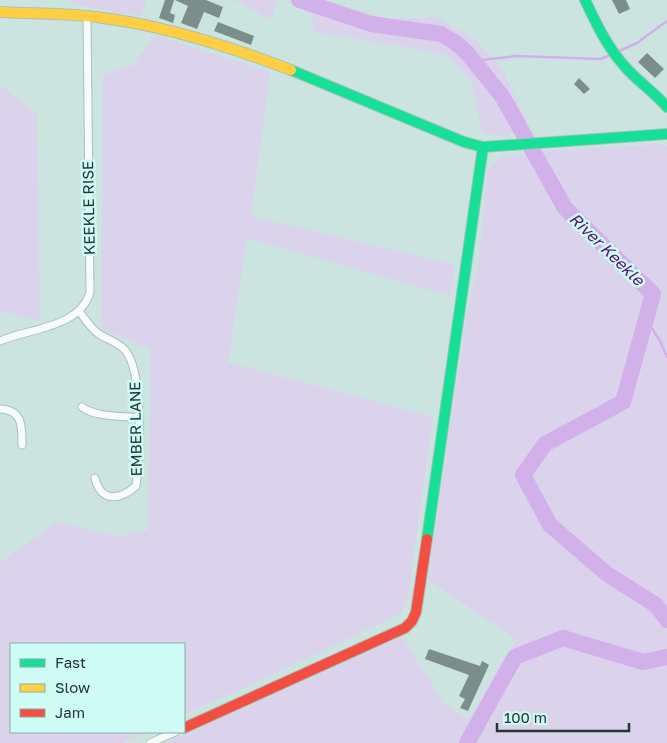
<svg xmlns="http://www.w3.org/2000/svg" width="667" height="743" viewBox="0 0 667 743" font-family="'Golos Text',sans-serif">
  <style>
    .green { fill: #dbd3ec }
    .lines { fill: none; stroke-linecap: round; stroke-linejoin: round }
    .stream { stroke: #d2b0e9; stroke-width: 2.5 }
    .river { stroke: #d2b0e9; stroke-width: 16 }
    .building { fill: #7b8e8b }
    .street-casing { stroke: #acbfbc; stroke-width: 9 }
    .fast-casing { stroke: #acbfbc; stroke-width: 12 }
    .slow-casing { stroke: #acbfbc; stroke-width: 12 }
    .jam-casing { stroke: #acbfbc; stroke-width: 12 }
    .street { stroke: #f7fbfa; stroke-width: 7 }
    .fast { stroke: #16e098; stroke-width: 10 }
    .slow { stroke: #ffcf43; stroke-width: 10 }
    .jam { stroke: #f24e42; stroke-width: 10 }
    .labels { text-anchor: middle; stroke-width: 5; stroke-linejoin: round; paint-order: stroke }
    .street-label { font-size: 15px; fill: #243532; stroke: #cefbf3 }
    .water-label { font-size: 16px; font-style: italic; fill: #5b1174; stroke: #cefbf3 }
  </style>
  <rect width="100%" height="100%" fill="#cce4e0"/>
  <g class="green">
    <polygon points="71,0 147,0 141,16 71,4"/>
    <polygon points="234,0 277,0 271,20"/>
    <polygon points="308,0 322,0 389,19 435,17 474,38 502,68 530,129 505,137 482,133 471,80 449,56 407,47 314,32"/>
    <polygon points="155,35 270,72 251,216 455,265 451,296 247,238 228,362 433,417 408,598 401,613 283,670 184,715 184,644 11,644 11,732 146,732 122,743 0,743 0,562 57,522 118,537 148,530 151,350 101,328 103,75 133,65"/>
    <polygon points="0,85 37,113 40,321 0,311"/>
    <polygon points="662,144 667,146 667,743 167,743 402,637 445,705 469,719 501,662 517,640 428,580 469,302 478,269 487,172 500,157 522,154 541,149 542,151"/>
  </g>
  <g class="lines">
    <g class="stream">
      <polyline points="615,53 637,43 667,21"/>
      <polyline points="474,61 516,56 601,59 610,55"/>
      <polyline points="646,319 660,341 667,357"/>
    </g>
    <g class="river">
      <polyline points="299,0 371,24 441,34 456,43 468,54 502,96 565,208 653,294 623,402 545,444 523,475 550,525 607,574 656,605 667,620"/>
      <polyline points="467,743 515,657 563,638 643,662 667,657"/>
    </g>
  </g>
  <g class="building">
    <polygon points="165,0 174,0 170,13 175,15 173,23 159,18"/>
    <polygon points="175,0 206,0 223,7 219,18 204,12 197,29 181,23 188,6"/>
    <polygon points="612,0 626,0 630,9 619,14"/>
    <polygon points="218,22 254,36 251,45 214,31"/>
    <polygon points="647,53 664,69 655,78 638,62"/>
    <polygon points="579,78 590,89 584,94 574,84"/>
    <polygon points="429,649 480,666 482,661 489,665 468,711 460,708 465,699 459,696 469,675 425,659"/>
  </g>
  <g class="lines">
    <g class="street-casing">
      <g id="street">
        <path d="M79,311c6,8 12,18 20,23 9,6 19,8 26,16 19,22 15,107 11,136 -16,14 -35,17 -41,-8"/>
        <path d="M0,341c30,-13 80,-13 90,-49l-3,-275"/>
        <path d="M82,407c12,10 41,9 56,11"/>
        <path d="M0,409c23,1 22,18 22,36"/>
        <polyline points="150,743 175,732"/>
      </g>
    </g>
    <g class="fast-casing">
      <g id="fast">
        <path d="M585,0c12,25 23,49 42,69 13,14 28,24 40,38"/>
        <polyline points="291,70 464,142 483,147 667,134"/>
        <polyline points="427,539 483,147"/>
      </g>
    </g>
    <g class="slow-casing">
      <path id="slow" d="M0,12c34,2 69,1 103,6 64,8 128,29 188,52"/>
    </g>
    <g class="jam-casing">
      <polyline id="jam" points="184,728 405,628 412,621 416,612 427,539"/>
    </g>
    <use href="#street" class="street"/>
    <use href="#fast" class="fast"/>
    <use href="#slow" class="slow"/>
    <use href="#jam" class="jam"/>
  </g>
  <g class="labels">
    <g class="street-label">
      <text transform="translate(89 208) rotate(-91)" y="5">KEEKLE RISE</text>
      <text transform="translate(136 429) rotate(-91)" y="5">EMBER LANE</text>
    </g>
    <g class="water-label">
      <text transform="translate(607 249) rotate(44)" y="6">River Keekle</text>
    </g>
  </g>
  <rect x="10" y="643" width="175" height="90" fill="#cefbf3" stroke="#8aaca6"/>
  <rect x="20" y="659" width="25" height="8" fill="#16e098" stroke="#8aaca6"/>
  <text x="55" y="668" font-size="15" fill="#243532">Fast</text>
  <rect x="20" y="684" width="25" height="8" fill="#ffcf43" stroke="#8aaca6"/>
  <text x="55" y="693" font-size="15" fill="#243532">Slow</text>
  <rect x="20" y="709" width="25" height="8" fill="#f24e42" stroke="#8aaca6"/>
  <text x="55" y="718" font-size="15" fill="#243532">Jam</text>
  <path d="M497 723v8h132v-8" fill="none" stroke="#243532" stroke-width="2.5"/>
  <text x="504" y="723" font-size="15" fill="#243532" stroke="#cefbf3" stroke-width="4" paint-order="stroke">100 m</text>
</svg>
